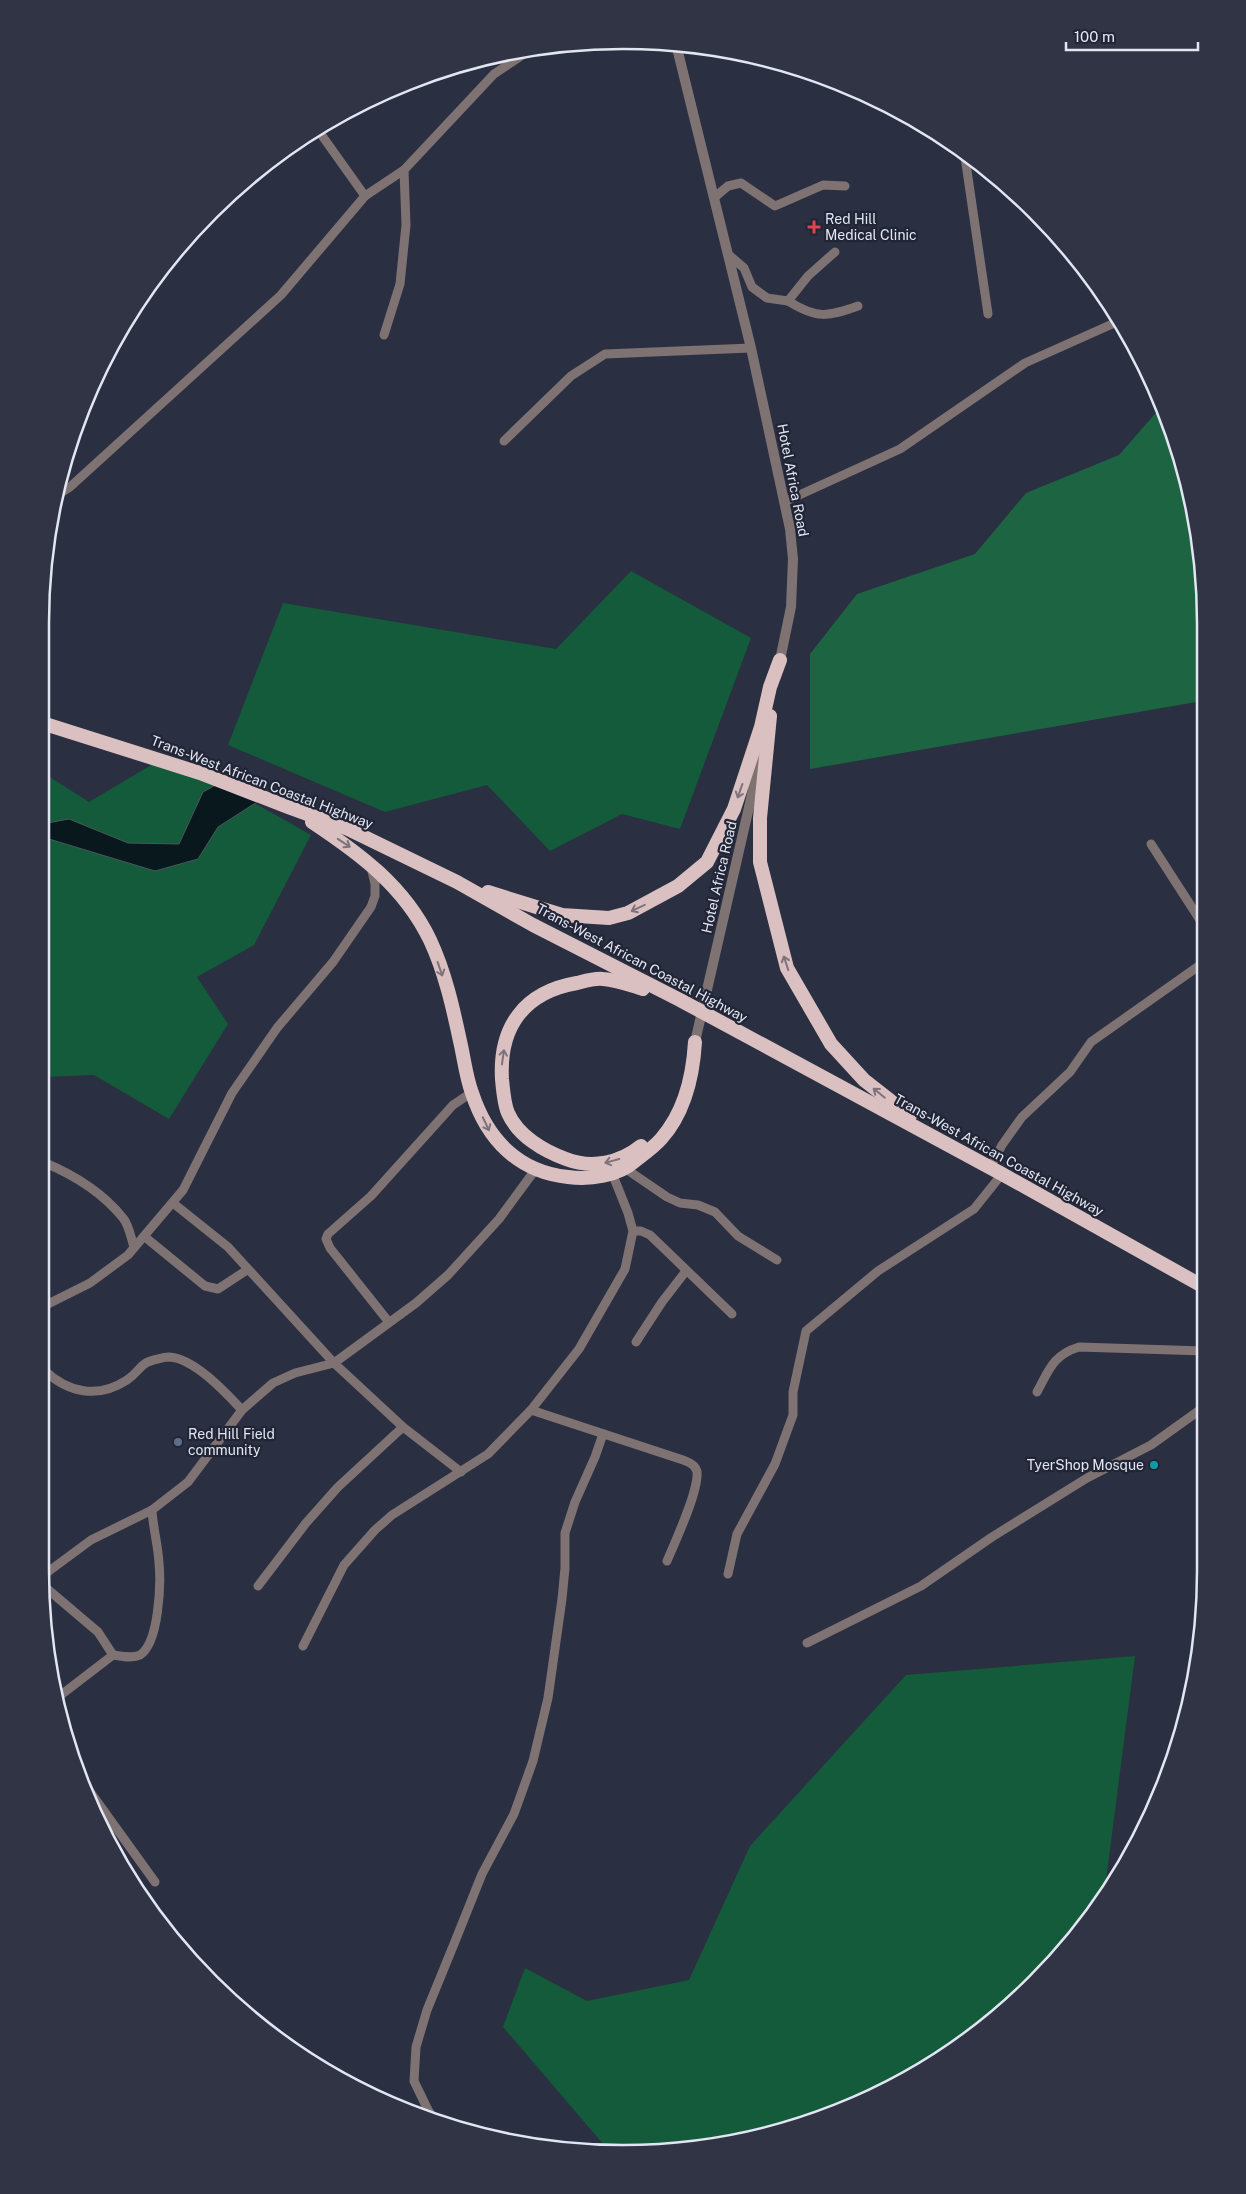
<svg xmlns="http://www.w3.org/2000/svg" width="1246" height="2194" viewBox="0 0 1246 2194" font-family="'Public Sans',sans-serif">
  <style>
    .green { fill: #135b3b }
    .forest { fill: #1d6443 }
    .water { fill: #09181c; stroke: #4a565c }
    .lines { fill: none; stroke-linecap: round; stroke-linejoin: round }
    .minor { stroke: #7e7272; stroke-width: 9 }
    .tertiary { stroke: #7e7272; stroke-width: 10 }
    .trunk { stroke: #dac0c1; stroke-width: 14 }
    .oneway { stroke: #7e727c }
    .health-dot { fill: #e0444e; stroke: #212536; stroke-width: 2 }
    .service-dot { fill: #5c6f8a; stroke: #212536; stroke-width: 2 }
    .culture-dot { fill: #0f9aa8; stroke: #212536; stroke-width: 2 }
    .labels { text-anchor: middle; stroke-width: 4.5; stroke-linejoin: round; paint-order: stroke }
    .poi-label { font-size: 14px; fill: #e2e6f2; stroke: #212536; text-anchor: start }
    .street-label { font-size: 14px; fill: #e2e6f2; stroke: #212536 }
    .rim { fill: none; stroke: #e2e6f2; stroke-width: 2.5 }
  </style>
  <rect width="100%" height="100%" fill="#2a2f41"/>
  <g class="green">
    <polygon points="631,571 751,638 680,829 622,814 550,851 487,785 385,812 228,745 283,603 556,649"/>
    <polygon points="158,761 212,779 311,835 254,945 197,977 228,1024 169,1119 94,1075 43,1077 42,772 89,802"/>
    <polygon points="1135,1656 1104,1896 1062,1955 1007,2010 915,2076 846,2110 737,2143 661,2153 604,2151 604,2145 503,2027 525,1968 587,2001 689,1980 750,1846 906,1675"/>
  </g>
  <polygon class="forest" points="1161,407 1175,435 1201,547 1202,701 810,769 810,654 857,594 975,554 1026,493 1119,455"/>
  <polygon class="water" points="221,782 257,802 218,827 198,859 155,871 49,839 42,842 42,824 69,819 128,843 179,844 203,792"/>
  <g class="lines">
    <g class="minor">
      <polyline points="318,130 365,196"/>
      <polyline points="965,157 988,314"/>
      <polyline points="715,197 728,186 741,183 775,206 823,185 845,186"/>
      <polyline points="729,255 744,268 752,287 767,298 788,301 808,276 835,252"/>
      <path d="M788,301c29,18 39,16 70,5"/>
      <polyline points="384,335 400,284 406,225 404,170"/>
      <polyline points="504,441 571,376 605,354 751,348"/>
      <polyline points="59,494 70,487 281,295 365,196 404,170 494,74 530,50"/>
      <polyline points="784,502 900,449 1025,363 1119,321"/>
      <polyline points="1151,844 1202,923"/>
      <path d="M43,1162c29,12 60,31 80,56 6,7 8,20 11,29"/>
      <polyline points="990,1168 1002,1145 1022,1117 1070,1072 1091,1042 1203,963"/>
      <polyline points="626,1169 667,1197 680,1203 698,1205 715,1212 738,1236 777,1260"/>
      <polyline points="173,1203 228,1247 334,1363 403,1427 461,1472"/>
      <polyline points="633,1231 641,1231 650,1235 732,1314"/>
      <polyline points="145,1237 205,1286 218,1289 247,1270"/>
      <polyline points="44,1306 90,1283 128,1255 183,1190 232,1093 277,1028 333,962 371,907 375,896 375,884 371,867"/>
      <polyline points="388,1321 330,1248 326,1239 328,1234 371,1196 453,1105 471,1093"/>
      <polyline points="636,1342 662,1302 686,1271"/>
      <path d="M44,1370c24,23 54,29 83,10 15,-10 11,-17 31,-21 3,-1 8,-2 11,-2 25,1 57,36 73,53"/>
      <path d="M1037,1392c12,-22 16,-37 42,-45l125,4"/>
      <path d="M531,1410l152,50c6,2 13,5 14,12 2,19 -22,70 -30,89"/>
      <polyline points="45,1574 91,1540 152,1510 188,1482 242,1410 273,1383 295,1373 334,1363 416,1303 448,1275 499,1219 535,1170"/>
      <polyline points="728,1574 737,1534 775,1464 793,1415 793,1392 806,1331 878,1271 974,1209 1002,1174"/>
      <polyline points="258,1586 306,1523 338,1487 403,1427"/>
      <polyline points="45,1587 98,1632 113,1655 57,1698"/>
      <polyline points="807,1643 921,1586 992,1537 1087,1478 1151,1445 1204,1407"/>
      <polyline points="303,1646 344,1565 375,1530 392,1515 488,1454 531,1410 579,1349 625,1269 633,1231 628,1213 612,1173"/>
      <path d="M113,1655c8,1 19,4 27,0 19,-12 21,-71 19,-92 -1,-18 -6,-35 -7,-53"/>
      <polyline points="78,1775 155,1882"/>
      <polyline points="435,2120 428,2110 414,2081 416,2047 427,2010 456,1939 482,1874 514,1814 533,1761 548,1698 562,1599 565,1568 565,1533 575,1502 595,1457 603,1434"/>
    </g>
    <g class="tertiary">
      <polyline points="676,44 751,348 790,529 793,559 791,607 779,665"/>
      <polyline points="695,1042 761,755"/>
    </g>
    <g class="trunk">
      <polyline points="770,716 760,818 760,862 787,968 831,1044 864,1080 910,1116"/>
      <polyline points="42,723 200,773 288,807 348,829 457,882 533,925 680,1000 1002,1174 1204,1287"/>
      <path d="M312,822c48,32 92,64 118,118 15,32 23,68 30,101 4,17 6,36 12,52 15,46 46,79 96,84 22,3 50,-1 67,-16 9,-7 19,-14 26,-22 24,-27 32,-63 34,-97"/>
      <polyline points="488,892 562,915 609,918 628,913 678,886 707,862 734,809 761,727 770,687 780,660"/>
      <path d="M641,1146c-21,17 -49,23 -75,13 -22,-8 -48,-23 -58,-46 -4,-9 -5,-23 -6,-34 -3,-52 22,-87 75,-96 8,-2 18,-5 26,-4 14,1 27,6 40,10"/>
    </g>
  </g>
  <defs><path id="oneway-shaft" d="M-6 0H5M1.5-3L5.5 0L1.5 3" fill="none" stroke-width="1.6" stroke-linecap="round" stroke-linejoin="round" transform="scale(1.25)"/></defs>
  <g class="oneway">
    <use href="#oneway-shaft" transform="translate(740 791) rotate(109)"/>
    <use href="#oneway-shaft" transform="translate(344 843) rotate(33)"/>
    <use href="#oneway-shaft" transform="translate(638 908) rotate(155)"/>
    <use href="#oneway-shaft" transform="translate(786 963) rotate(-108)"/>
    <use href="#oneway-shaft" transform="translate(440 969) rotate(71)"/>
    <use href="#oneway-shaft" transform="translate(503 1057) rotate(-82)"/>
    <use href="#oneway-shaft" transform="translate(879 1093) rotate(-141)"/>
    <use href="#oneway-shaft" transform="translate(486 1124) rotate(65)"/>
    <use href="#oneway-shaft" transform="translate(612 1161) rotate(165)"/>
  </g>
  <path class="health-dot" d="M811.5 219.5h5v5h5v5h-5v5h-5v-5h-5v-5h5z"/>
  <circle class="service-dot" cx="178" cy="1442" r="5"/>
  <circle class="culture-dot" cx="1154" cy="1465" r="5"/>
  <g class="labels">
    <g class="poi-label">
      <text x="825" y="224">Red Hill<tspan x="825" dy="16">Medical Clinic</tspan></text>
      <text x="188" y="1439">Red Hill Field<tspan x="188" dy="16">community</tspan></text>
      <text x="1144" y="1470" text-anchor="end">TyerShop Mosque</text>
    </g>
    <g class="street-label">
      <text transform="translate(793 480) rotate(79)" y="5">Hotel Africa Road</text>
      <text transform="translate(262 782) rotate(21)" y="5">Trans-West African Coastal Highway</text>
      <text transform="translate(719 877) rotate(-77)" y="5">Hotel Africa Road</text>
      <text transform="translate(642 963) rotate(28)" y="5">Trans-West African Coastal Highway</text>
      <text transform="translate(999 1155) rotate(29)" y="5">Trans-West African Coastal Highway</text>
    </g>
  </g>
  <path d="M0 0H1246V2194H0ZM623 49H623A574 574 0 0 1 1197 623V1571A574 574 0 0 1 623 2145H623A574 574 0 0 1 49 1571V623A574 574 0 0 1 623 49Z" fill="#303445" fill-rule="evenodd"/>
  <path class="rim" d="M623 49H623A574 574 0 0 1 1197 623V1571A574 574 0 0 1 623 2145H623A574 574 0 0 1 49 1571V623A574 574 0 0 1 623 49Z"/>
  <path d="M1066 42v8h132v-8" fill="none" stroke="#e2e6f2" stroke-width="2.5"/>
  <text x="1074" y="42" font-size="15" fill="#e2e6f2" stroke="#212536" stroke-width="4" paint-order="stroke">100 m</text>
</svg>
